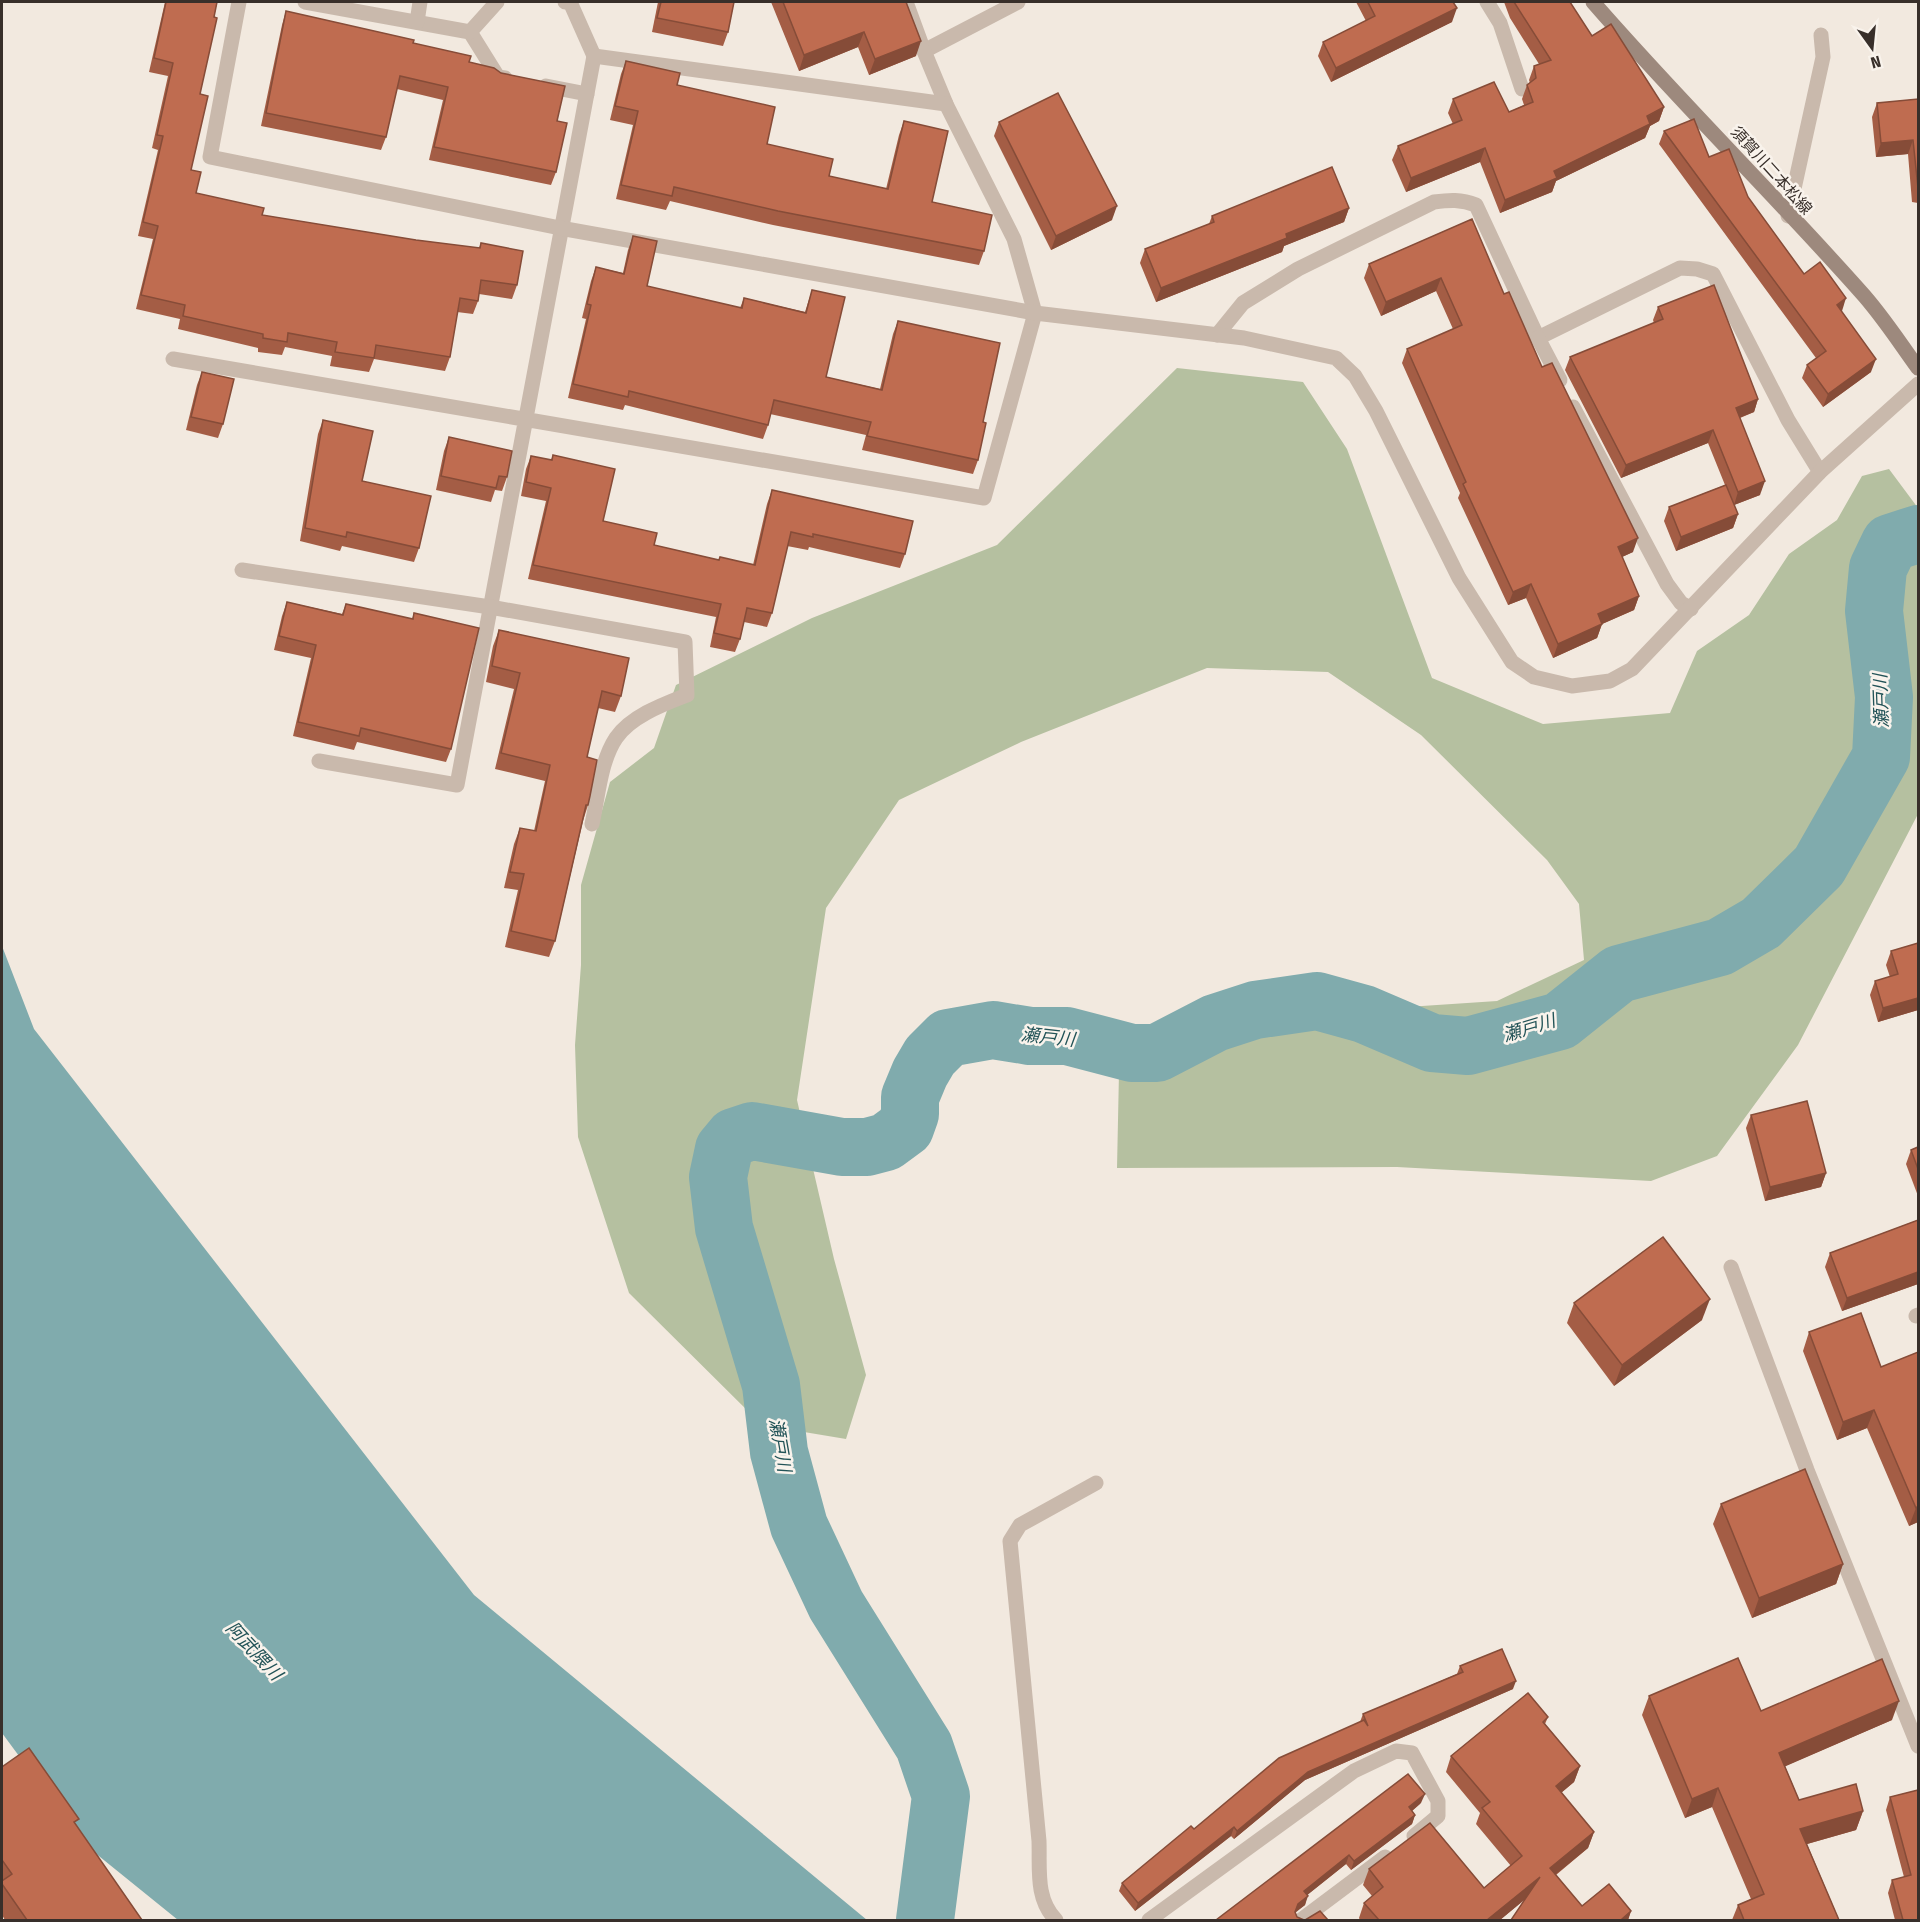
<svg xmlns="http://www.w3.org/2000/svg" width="1920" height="1922" viewBox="0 0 1920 1922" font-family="'Fira Sans Condensed','Noto Sans JP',sans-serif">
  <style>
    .green { fill: #b5c0a0 }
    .water { fill: #80abad }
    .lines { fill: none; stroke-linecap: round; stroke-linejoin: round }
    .river { stroke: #80abad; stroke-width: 58 }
    .minor { stroke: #c9b9ac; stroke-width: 15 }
    .tertiary { stroke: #c9b9ac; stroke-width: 15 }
    .secondary { stroke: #9d897d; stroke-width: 15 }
    .wall { fill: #a45d45 }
    .shaded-wall { fill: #864c38 }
    .building { fill: #bf6c50; stroke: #864c38; stroke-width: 1.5 }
    .labels { text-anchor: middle; stroke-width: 5; stroke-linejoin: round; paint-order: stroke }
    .street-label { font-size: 16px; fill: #382f2a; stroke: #f9f3ec }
    .water-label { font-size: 18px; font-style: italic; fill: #225357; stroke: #f9f3ec }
  </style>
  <rect width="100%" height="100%" fill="#f2e9df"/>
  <polygon class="green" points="1177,368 1303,382 1347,449 1432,678 1543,724 1670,713 1697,651 1749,615 1789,554 1837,520 1862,476 1889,469 1918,508 1918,814 1798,1045 1717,1156 1651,1181 1397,1167 1117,1168 1119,1072 1317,1013 1497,1001 1584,960 1579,904 1547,860 1421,735 1328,672 1207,668 1021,742 899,800 826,908 797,1100 834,1259 866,1375 846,1439 762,1425 629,1293 578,1137 575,1045 581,965 581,885 610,782 654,748 676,685 812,618 997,545"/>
  <polygon class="water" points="2,946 34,1029 474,1595 867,1920 178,1920 84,1844 2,1733"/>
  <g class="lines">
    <polyline class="river" points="925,1920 941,1796 924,1746 836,1605 799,1526 779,1452 771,1385 724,1228 718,1177 724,1149 734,1137 752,1131 842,1147 867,1147 886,1142 905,1128 910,1114 910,1097 920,1073 930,1056 948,1038 993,1030 1030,1036 1067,1036 1132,1053 1157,1053 1215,1023 1255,1010 1317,1001 1364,1014 1432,1043 1468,1046 1560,1021 1619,974 1720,947 1761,923 1819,866 1881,757 1884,697 1874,611 1878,568 1890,543 1918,534"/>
    <g class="minor">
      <polyline points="305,2 470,32 498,77 505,78"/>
      <polyline points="565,2 570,2 594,56"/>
      <polyline points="906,2 924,51 1018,2"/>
      <polyline points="1487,2 1500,23 1522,89"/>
      <polyline points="417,22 420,2"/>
      <polyline points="470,32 497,2"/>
      <polyline points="924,51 946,104"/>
      <polyline points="546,86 587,94"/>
      <polyline points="1788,216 1823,57 1821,35"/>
      <path d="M1217,335l26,-32 55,-34 136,-67c15,-2 27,-3 42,3l62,133 142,-70 17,1 16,5 75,146 32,52"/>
      <polyline points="1538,338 1560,380"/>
      <path d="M173,359l811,139 51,-185 -21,-74 -68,-135 -352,-48c-45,243 -92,486 -137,729l-138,-24"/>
      <polyline points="1573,407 1667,584 1681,603 1691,609"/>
      <path d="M242,570l248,37 195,35 2,53c-23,9 -56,21 -71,43 -16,24 -18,60 -24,86"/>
      <polyline points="1731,1267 1807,1470 1918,1746"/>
      <polyline points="1916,1316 1918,1315"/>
      <path d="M1056,1920c-21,-21 -16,-52 -17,-79l-29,-300 10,-16 76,-42"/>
      <polyline points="1149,1920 1354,1771 1396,1751 1412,1753 1438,1801 1438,1816 1414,1836"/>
      <polyline points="1301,1920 1385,1857"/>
    </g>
    <polyline class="tertiary" points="239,2 210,157 560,228 1035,313 1244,338 1336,358 1355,376 1376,411 1459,578 1512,662 1534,677 1572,686 1610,681 1632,669 1820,472 1918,384"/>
    <path class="secondary" d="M1593,2c86,99 180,191 267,289 22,24 39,51 58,77"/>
  </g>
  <g class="wall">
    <polygon points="165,2 217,2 200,94 191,170 196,193 262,215 416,240 479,248 481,243 517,285 512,299 479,294 478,301 473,314 457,312 450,357 445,371 374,359 369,372 330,366 332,356 285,347 282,355 258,352 258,348 178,329 180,319 136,309 153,239 138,236 158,150 152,148 168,76 149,72"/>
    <polygon points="658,2 734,2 728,32 723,46 652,32"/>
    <polygon points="771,2 906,2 916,56 869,75 858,47 799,71"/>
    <polygon points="1356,2 1453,2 1452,22 1331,82 1318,56 1323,42 1366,21"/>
    <polygon points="1504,2 1570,2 1592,36 1664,107 1659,121 1650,126 1645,138 1556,181 1552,192 1500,213 1480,162 1406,192 1392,160 1398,146 1453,124 1448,113 1453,99 1509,112 1524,105 1522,99 1527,85 1530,83 1529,80 1534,66 1539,64 1510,18"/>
    <polygon points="286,11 413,43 469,62 557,121 556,172 551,185 429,160 443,100 397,89 386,137 381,150 261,126 282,25"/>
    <polygon points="626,61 677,85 767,144 829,176 886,189 899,135 904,121 932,202 984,251 979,265 773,225 670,201 666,210 616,199 633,125 610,120 621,74"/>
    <polygon points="1918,99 1918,203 1912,202 1908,154 1876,157 1872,117 1877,103"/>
    <polygon points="999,122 1112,220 1051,250 994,136"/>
    <polygon points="1664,131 1709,157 1748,197 1804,274 1841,311 1871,372 1823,407 1802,378 1807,365 1816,358 1659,144"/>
    <polygon points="1349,208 1344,222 1284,246 1282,252 1156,302 1140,263 1145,249 1209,224 1212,216"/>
    <polygon points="1472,219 1504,294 1542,367 1633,552 1622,557 1639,596 1634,610 1602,624 1597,638 1553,658 1526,598 1508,605 1458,498 1460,493 1402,363 1407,349 1453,329 1436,291 1381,316 1364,278 1369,264"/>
    <polygon points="633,236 647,286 740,308 744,298 805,312 812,290 826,377 880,389 893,334 898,321 983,422 978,460 973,474 862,450 866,435 770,414 768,425 763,439 625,405 623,410 568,398 586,319 582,318 591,281 596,267 623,273 628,250"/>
    <polygon points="1658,307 1758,399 1754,412 1740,418 1760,495 1734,505 1738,514 1733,528 1676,551 1664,521 1669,507 1725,485 1708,443 1621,478 1565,370 1570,357 1654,323 1653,320"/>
    <polygon points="202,372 223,424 218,438 186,430 197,385"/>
    <polygon points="323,420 362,481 419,548 414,562 342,546 340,551 300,541 318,434"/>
    <polygon points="449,437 507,477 502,491 495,490 491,502 436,490 444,451"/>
    <polygon points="553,455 603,521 654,545 719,560 753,565 767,504 772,490 905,554 900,568 809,547 808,550 787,546 772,613 767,627 744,622 740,639 735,652 710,647 716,617 528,579 546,501 521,496 526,469 531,456 551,460"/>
    <polygon points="287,602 342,614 346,604 412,619 414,613 451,749 446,762 357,742 354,750 293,736 311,658 274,650 282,616"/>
    <polygon points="499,630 621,696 615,712 598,708 587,757 588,805 583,821 555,941 549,957 505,947 518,890 504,888 514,844 520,828 534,831 545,781 495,769 514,689 486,682 493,646"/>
    <polygon points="1918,943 1918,1010 1878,1022 1870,995 1875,981 1890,977 1886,965 1891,951"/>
    <polygon points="1751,1115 1826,1173 1821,1187 1765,1201 1746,1128"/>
    <polygon points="1918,1147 1918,1196 1906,1164 1911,1150"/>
    <polygon points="1918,1220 1918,1284 1842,1311 1825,1267 1830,1253"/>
    <polygon points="1574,1303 1702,1320 1614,1386 1567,1323"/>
    <polygon points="1809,1332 1881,1367 1918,1352 1918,1522 1909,1526 1867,1428 1837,1440 1803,1351"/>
    <polygon points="1721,1504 1843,1564 1836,1584 1752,1618 1713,1524"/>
    <polygon points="1460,1666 1513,1689 1305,1780 1234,1839 1231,1836 1135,1911 1119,1891 1122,1883 1194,1829 1360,1722 1363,1714 1457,1674"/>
    <polygon points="1528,1693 1548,1717 1545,1724 1580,1766 1574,1782 1561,1793 1594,1832 1588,1848 1556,1875 1582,1906 1609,1884 1631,1911 1628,1920 1511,1920 1524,1900 1500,1920 1360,1920 1359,1918 1364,1903 1372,1896 1363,1885 1369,1869 1430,1823 1484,1888 1511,1866 1476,1824 1480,1813 1446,1772 1451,1756"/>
    <polygon points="1649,1696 1761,1711 1892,1720 1785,1766 1799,1800 1863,1811 1856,1830 1807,1844 1839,1920 1732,1920 1738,1905 1751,1899 1712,1807 1685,1818 1642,1715"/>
    <polygon points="2,1767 76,1826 142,1920 5,1920 2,1915"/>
    <polygon points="1918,1790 1918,1920 1895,1920 1888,1893 1892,1880 1904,1877 1886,1810 1890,1797"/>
    <polygon points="1421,1803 1412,1811 1415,1815 1412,1824 1351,1870 1346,1864 1307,1895 1305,1905 1295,1912 1297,1917 1216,1920"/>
  </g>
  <g class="shaded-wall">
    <polygon points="1457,8 1452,22 1331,82 1336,68"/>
    <polygon points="864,32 858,47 799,71 804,55"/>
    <polygon points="921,41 916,56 869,75 875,59"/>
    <polygon points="1664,107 1659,121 1650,126 1645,138 1556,181 1552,192 1500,213 1505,200"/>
    <polygon points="1913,140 1908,154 1876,157 1881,143"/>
    <polygon points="1485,148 1480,162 1406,192 1411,178"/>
    <polygon points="1117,206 1112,220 1051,250 1056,236"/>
    <polygon points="1349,208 1344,222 1284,246 1282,252 1156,302 1161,288 1286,234"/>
    <polygon points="1441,278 1436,291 1381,316 1386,302"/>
    <polygon points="1846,298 1842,311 1832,318 1837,305"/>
    <polygon points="1876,359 1871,372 1823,407 1828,394"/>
    <polygon points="1758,399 1754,412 1731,421 1736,408"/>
    <polygon points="1713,430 1708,443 1621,478 1626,465"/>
    <polygon points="1765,481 1760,495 1734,505 1738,492"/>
    <polygon points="1738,514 1733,528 1676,551 1681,537"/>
    <polygon points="1638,538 1633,552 1613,561 1618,547"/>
    <polygon points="1531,584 1526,598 1508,605 1513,592"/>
    <polygon points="1639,596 1634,610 1593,628 1598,614"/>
    <polygon points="1602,624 1597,638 1553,658 1558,644"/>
    <polygon points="1918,998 1918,1010 1878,1022 1883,1008"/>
    <polygon points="1826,1173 1821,1187 1765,1201 1770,1187"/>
    <polygon points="1918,1272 1918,1284 1842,1311 1847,1298"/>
    <polygon points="1710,1299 1702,1320 1614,1386 1622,1365"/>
    <polygon points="1874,1410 1867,1428 1837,1440 1843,1422"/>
    <polygon points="1918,1506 1918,1522 1909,1526 1916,1508"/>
    <polygon points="1843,1564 1836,1584 1752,1618 1759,1598"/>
    <polygon points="1516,1681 1513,1689 1305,1780 1234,1839 1237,1831 1308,1772"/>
    <polygon points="1899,1701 1892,1720 1772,1772 1779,1753"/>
    <polygon points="1580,1766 1574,1782 1550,1802 1556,1786"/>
    <polygon points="1718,1788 1712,1807 1685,1818 1692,1799"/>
    <polygon points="1425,1794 1421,1803 1406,1816 1409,1807"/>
    <polygon points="1863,1811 1856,1830 1793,1848 1800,1829"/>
    <polygon points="1415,1815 1412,1824 1351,1870 1354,1861"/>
    <polygon points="1234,1827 1231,1836 1135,1911 1138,1903"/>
    <polygon points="1594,1832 1588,1848 1544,1884 1550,1868"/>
    <polygon points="1349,1855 1346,1864 1301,1900 1304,1891"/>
    <polygon points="1540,1877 1534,1892 1500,1920 1487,1920"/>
    <polygon points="1308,1896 1305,1905 1295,1913 1298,1904"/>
    <polygon points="1631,1911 1628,1920 1621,1920 1622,1919"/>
  </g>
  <g class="building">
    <polygon points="166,2 217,2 214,17 217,18 200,94 208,96 191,170 201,172 196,193 264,208 262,215 416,240 480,248 481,243 523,251 517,285 481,280 478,301 460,298 450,357 376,345 374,358 335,352 337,342 288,333 287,342 263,338 263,334 183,316 185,305 141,295 158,226 143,222 163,136 157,135 173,63 154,58"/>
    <polygon points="661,2 734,2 728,32 657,18"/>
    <polygon points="783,2 906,2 921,41 875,59 864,32 804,55"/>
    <polygon points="1368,2 1453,2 1457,8 1336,68 1323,42 1375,16"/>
    <polygon points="1514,2 1570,2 1592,36 1611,24 1664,107 1647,116 1650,124 1554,171 1557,178 1505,200 1485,148 1411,178 1398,146 1462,120 1453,99 1494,82 1509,112 1533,102 1527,85 1536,78 1534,66 1551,60"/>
    <polygon points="286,11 414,40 413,43 471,56 469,62 494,68 501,73 565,86 557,121 567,123 556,172 434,147 448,87 400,76 386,137 266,113"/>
    <polygon points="626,61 680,73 677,85 775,107 767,144 833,159 829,176 888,189 904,121 948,131 932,202 992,215 984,251 778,211 674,187 672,196 621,185 638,111 615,106"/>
    <polygon points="1058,93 1117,206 1056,236 999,122"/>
    <polygon points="1918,99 1918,189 1918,188 1913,140 1881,143 1877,103"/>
    <polygon points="1694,119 1709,157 1729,149 1748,197 1804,274 1820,262 1846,298 1837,305 1876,359 1828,394 1807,365 1826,351 1664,131"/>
    <polygon points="1332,167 1349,208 1286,234 1287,238 1161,288 1145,249 1214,222 1212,216"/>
    <polygon points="1472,219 1504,294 1509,292 1542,367 1552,363 1638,538 1618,547 1639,596 1598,614 1602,624 1558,644 1531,584 1513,592 1463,484 1466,482 1407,349 1462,325 1441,278 1386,302 1369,264"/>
    <polygon points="633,236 657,241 647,286 742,308 744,298 806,313 812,290 845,297 826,377 882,390 898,321 1000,343 983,422 986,423 978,460 867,436 871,422 774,400 768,425 629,391 628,397 573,384 591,305 587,304 596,267 624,274"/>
    <polygon points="1714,285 1758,399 1736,408 1765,481 1738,492 1713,430 1626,465 1570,357 1663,319 1658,307"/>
    <polygon points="202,372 234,379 223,424 191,417"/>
    <polygon points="323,420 373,431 362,481 431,496 419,548 347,532 346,537 305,528"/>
    <polygon points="449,437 512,451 507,477 499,476 496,488 441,476"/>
    <polygon points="553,455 615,469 603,521 657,533 654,545 719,560 720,557 755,565 772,490 913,521 905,554 813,534 813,537 791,532 772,613 747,608 740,639 714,633 721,604 533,565 551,488 526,482 531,456 552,460"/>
    <polygon points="1726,485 1738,514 1681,537 1669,507"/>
    <polygon points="287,602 343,615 346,604 413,619 414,613 479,628 451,749 361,728 359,736 298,722 316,645 279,636"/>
    <polygon points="499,630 629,658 621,696 602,691 587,757 597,760 590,796 588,805 586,805 555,941 511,931 524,874 510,872 520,828 536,831 550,765 501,753 520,673 492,666"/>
    <polygon points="1918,943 1918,998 1883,1008 1875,981 1898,974 1891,951"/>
    <polygon points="1807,1101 1826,1173 1770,1187 1751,1115"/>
    <polygon points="1918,1147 1918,1169 1911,1150"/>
    <polygon points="1918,1220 1918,1272 1847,1298 1830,1253"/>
    <polygon points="1663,1237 1710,1299 1622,1365 1574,1303"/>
    <polygon points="1861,1313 1881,1367 1918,1352 1918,1506 1916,1508 1874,1410 1843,1422 1809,1332"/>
    <polygon points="1805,1469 1843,1564 1759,1598 1721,1504"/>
    <polygon points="1502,1649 1516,1681 1308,1772 1237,1831 1234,1827 1138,1903 1122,1883 1191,1826 1194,1829 1279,1758 1364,1720 1368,1726 1363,1714 1463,1672 1460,1666"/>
    <polygon points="1738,1658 1761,1711 1882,1659 1899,1701 1779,1753 1799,1800 1856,1784 1863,1811 1800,1829 1839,1920 1744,1920 1738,1905 1764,1894 1718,1788 1692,1799 1649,1696"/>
    <polygon points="1528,1693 1548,1717 1543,1722 1580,1766 1556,1786 1594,1832 1550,1868 1582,1906 1609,1884 1631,1911 1622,1919 1623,1920 1511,1920 1540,1877 1487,1920 1379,1920 1364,1903 1383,1887 1369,1869 1430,1823 1484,1888 1522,1856 1482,1808 1490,1802 1451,1756"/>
    <polygon points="29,1748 79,1819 74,1822 142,1920 27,1920 2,1884 2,1881 12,1874 2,1860 2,1767"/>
    <polygon points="1408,1774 1425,1794 1409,1807 1415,1815 1354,1861 1349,1855 1304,1891 1308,1896 1298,1904 1295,1912 1297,1917 1304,1920 1216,1920"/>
    <polygon points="1918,1790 1918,1920 1903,1920 1892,1880 1911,1875 1890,1797"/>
    <polygon points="1320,1911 1328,1920 1305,1920"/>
  </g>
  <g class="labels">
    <g class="street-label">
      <text transform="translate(1772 170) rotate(48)" y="6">須賀川二本松線</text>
    </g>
    <g class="water-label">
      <text transform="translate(1881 701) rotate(-92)" y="6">瀬戸川</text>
      <text transform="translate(1529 1028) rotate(-17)" y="6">瀬戸川</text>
      <text transform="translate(1048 1037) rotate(6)" y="6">瀬戸川</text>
      <text transform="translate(780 1445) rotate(80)" y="6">瀬戸川</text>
      <text transform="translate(254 1651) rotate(47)" y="6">阿武隈川</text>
    </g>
  </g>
  <rect width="1920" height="1922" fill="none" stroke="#382f2a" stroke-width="6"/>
  <g transform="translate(1872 48) rotate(165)" stroke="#f9f3ec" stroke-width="4.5" paint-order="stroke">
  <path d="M0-4.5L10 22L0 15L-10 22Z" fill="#382f2a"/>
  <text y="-9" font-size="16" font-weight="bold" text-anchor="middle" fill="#382f2a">N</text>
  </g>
</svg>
